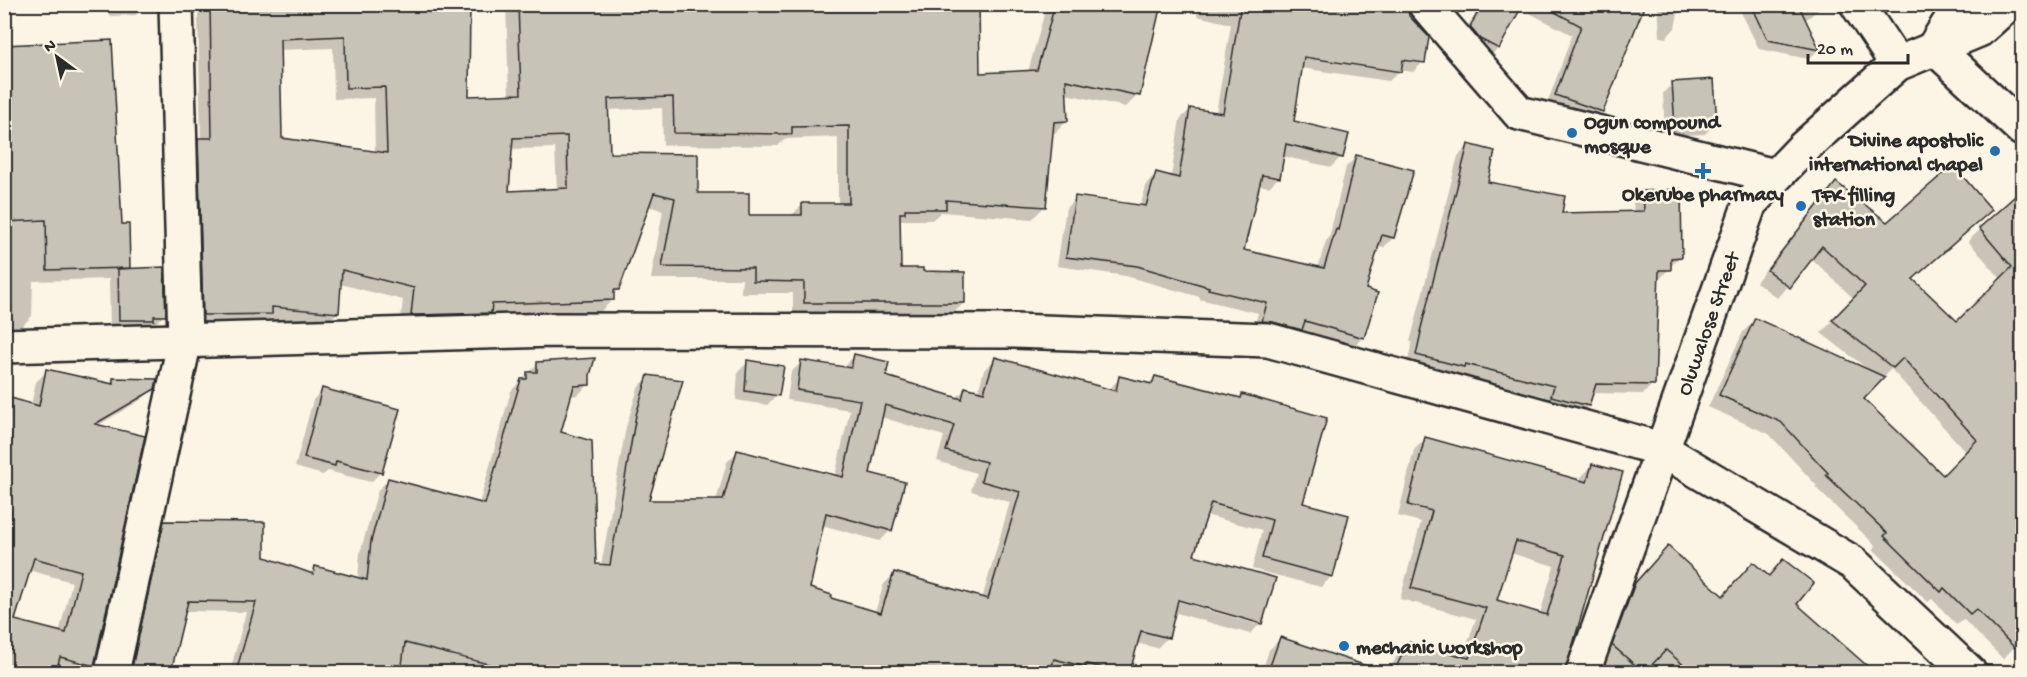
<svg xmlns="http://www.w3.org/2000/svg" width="2027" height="677" viewBox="0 0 2027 677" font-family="'Gochi Hand',sans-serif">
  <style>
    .shadow { fill: #0003; fill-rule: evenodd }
    .building { fill: #c8c3b7; stroke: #2b2b2b; stroke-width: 1.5; fill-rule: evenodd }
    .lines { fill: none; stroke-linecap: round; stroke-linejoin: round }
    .minor-casing { stroke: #2b2b2b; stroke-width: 38 }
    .tertiary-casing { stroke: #2b2b2b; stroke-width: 38 }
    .minor { stroke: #fcf5e5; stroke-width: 33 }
    .tertiary { stroke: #fcf5e5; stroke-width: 33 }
    .poi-dot { fill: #1f6fb2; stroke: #fcf5e5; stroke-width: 2 }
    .labels { text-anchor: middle; stroke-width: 5; stroke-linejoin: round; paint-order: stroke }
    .poi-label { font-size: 21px; font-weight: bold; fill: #2b2b2b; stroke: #fcf5e5; text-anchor: start }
    .street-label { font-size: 21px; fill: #2b2b2b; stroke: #fcf5e5 }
  </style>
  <rect width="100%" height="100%" fill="#fcf5e5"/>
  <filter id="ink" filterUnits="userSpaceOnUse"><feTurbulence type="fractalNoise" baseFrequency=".0167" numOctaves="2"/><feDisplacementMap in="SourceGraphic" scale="12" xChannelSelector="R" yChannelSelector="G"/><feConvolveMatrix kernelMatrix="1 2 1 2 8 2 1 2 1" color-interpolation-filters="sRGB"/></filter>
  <g filter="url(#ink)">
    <g class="shadow">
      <polygon points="4,4 8,4 9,46 121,225 128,268 126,270 164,315 154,325 110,330 109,279 33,281 32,316 21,327 4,327"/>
      <polygon points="109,4 146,4 146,5 136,15 109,16"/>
      <path d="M208,4h261l-1,94 41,-2 -3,-92h287l186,71 49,-3 19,-68h112l-21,91 -12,12 -60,-13 1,27 -12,12h-4l-7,74 -12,12 -91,-7 -9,8h-33v49l23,4 42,30 -13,12 -158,-1v-21h-52l1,-14h-91l12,-69 -16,-4 -29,83 -5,6v4l-12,12 -114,4 -10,10 -77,1 3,-26 -63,-16 -2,28 -13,12 -60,-5 -7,7h-66l-5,-174 14,-13 -3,-124zM333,48l1,51 40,-1 1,55 -94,-13 -2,-90zM662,108l1,37 115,1 7,-7 53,-2v67h-35l-12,12h-43l-140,-61 -1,-45zM555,148l2,42 -50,2 4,-43z"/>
      <polygon points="1199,4 1405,4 1423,62 1413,72 1400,70 1389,81 1301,68 1293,122 1341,157 1331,167 1282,156 1279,177 1269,187 1258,185 1242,251 1318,268 1326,241 1329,238 1346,167 1356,157 1393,238 1383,248 1377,246 1364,290 1363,337 1353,347 1253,331 1258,313 1199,299 1200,297 1126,276 1057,266 1066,208 1076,198 1140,207 1147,183 1157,173 1171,177 1180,119 1190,110 1216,113 1231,24 1197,16"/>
      <polygon points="1479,4 1644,4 1601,111 1592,120 1547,104 1572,35 1520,8 1498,48 1488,58 1461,38 1470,22 1480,12 1491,13 1478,6"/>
      <polygon points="1658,4 1680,4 1675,28 1666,38 1660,37"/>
      <polygon points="1737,4 1826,4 1804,21 1818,50 1809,59 1759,49"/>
      <polygon points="2022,20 2022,39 2014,29"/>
      <polygon points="1673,83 1715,124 1705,134 1665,136 1663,93"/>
      <polygon points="1468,146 1486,184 1560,214 1634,213 1633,202 1644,192 1680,256 1660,279 1657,279 1653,384 1643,394 1591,393 1588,405 1578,416 1541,406 1544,396 1455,374 1452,376 1407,365 1412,342 1410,342 1458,156"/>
      <path d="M1836,184l75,95 46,44 45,-43 -34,-39 40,-37 14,14v421l-19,20 -40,-40 -6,6 -25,-26 -4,3 -55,-53 3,-3 -61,-59 2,-1 -48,-52 -61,-27 35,-75 12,-12 114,50 -48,-37 33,-34 -43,-41 -34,40 -21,-16 68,-86zM1891,369l75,83 -23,25 -81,-78z"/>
      <path d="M854,356l30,21 71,22 11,-11 12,4 6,-22 11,-11 113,31 12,-12 28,7 7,-8 84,22 3,-3 59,108 31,72 -11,11 -69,-18 10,-39 -57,-15 -13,41 69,67 -11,11 -77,-22 -5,25 -11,11 -21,-5 -8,29h-71l-8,-1v1h-819l16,-60 -62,-1 -17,61h-43l30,-138 11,-11 144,51 6,-6 43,11 2,-26 18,-63 10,-10 91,24 32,-113 26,-27 51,10v11l-10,10 -8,1 -11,37 36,133h6l25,-139 12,-39 10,-11 -1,124h69l11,-39 11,-11 97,25 15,-66 -63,-10 4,-28 11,-10 41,6zM881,417l63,19 -7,25 39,12 -5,18 39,11 -28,97 -87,-26 -11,11 -9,28 -46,-13 -21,-10 14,-64 58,16 11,-11 -23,-56zM1171,597l85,24v3l-86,-25z"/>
      <polygon points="748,362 777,395 767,405 736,400 738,372"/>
      <path d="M47,371l61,14 6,-6 40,9 -12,11 -45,27 -4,239 -8,7h-16l-14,-3 -1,3h-50v-274l27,7 5,-23zM28,570l44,12 -13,51 -46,-12z"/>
      <polygon points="323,390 381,472 371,482 328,471 323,475 295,467 313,400"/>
      <path d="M1426,438l154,44 1,-5 12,-12 29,8 -59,199h-174l8,-17 12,-12 53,15 14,-39 -76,-20 21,-77 -23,-6 16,-66zM1510,553l44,13 -14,48 -45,-13z"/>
      <polygon points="1655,561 1722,597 1768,577 1783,561 1795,604 1872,672 1663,672 1652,663 1643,672 1615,672 1600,659 1622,598"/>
      <polygon points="1281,638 1327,654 1320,672 1262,672 1269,650"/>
    </g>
    <g class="building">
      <path d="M210,4h260l-1,92 52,-2 -3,-90h461l1,69 57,-3 18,-66h106l-21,92 -74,-16 2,41 -14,1 -8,85 -100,-7v9h-41v4h-5l1,55h22v3l42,1v31h-161v-21l-51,-1v-13l-91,-1 13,-69 -21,-5 -35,97h-5v10l-122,4 -1,9 -74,2h-6l3,-27 -72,-18 -3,43 -67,-6v7l-69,1 -5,-177h14zM345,36l1,52 39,-1 2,66 -105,-15 -2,-99zM673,97l1,36 118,1v-7l57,-1v77h-47v12h-53v-22h-51v-39l-88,-1 -2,-54zM567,136l1,52 -59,3 4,-53z"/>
      <polygon points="1241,4 1407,4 1409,16 1429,37 1425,63 1403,60 1401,72 1304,57 1294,121 1349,134 1343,158 1286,144 1280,178 1262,175 1244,250 1324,268 1336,229 1338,230 1356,155 1414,170 1394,238 1382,235 1366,289 1378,293 1364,338 1305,321 1302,330 1273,322 1262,321 1267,303 1208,289 1209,287 1137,266 1066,257 1075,196 1146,206 1156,172 1179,178 1190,108 1223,113"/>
      <polygon points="1482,4 1523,4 1499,49 1480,39 1470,27"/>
      <polygon points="1540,4 1645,4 1603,112 1555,95 1581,26"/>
      <polygon points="1751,4 1798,4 1820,50 1768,40"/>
      <polygon points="112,40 122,224 129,224 130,268 47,270 46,220 4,222 4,45"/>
      <polygon points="1714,79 1717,124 1675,127 1672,82"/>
      <polygon points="1468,144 1495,151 1488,182 1565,196 1562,213 1644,211 1643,191 1681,189 1682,257 1671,258 1671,270 1659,270 1655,385 1596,384 1589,406 1551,396 1554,386 1465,364 1464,367 1416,355 1421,332 1420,332"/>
      <polygon points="1953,165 1992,210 1913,279 1957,321 2012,267 1979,228 2022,190 2022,655 1976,609 1970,614 1944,588 1941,592 1884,536 1887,533 1826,475 1828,473 1781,422 1719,395 1755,318 1885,377 1864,399 1943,475 1977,440 1903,358 1893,368 1832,320 1865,286 1822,246 1790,288 1767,270 1836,182 1887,222"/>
      <polygon points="164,267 166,316 154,316 154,320 119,320 118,269"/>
      <path d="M854,354l35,8 -3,14 76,23 3,-12 19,5 11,-35 121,34 3,-15 33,8 3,-8 86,22 1,-4 85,24 -24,85 46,12 -16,62 -71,-19 10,-38 -61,-17 -17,52 82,23 -14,46 -84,-24 -9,38 -28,-7 -11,41h-11l-32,-8 -1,3 -32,-8 -4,13h-530l-115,-29 -4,29h-165l20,-70 -68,-1 -17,71h-40l33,-151 101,1v35l48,17 2,-8 52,14 4,-39 17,-63 97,26 36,-125h6v-7h10v-10l58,-4 -5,17v10l-16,1 -13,46 31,9 4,123 14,1 26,-150 12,-40 35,5 -34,120h74l14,-50 106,27 17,-77 -63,-10 4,-30 50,8zM885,405l69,20 -8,26 40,11 -5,19 39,11 -32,107 -94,-27 -13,41 -50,-15 1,-3 -22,-7 16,-75 66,18 13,-49 -35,-9z"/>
      <polygon points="747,360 784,366 779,396 745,391"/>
      <path d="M46,369l67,15v-6l44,1 -2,10 -60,35 50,12 -51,230 -34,-9 -4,15h-52v-137l7,-24 -7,-2v-113l35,10zM34,558l47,13 -15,62 -51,-13z"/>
      <polygon points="322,388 400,409 382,473 336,461 335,466 304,458"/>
      <path d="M1425,437l162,45 5,-18 31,8 -58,200h-171l14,-30 61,16 17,-50 -75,-20 21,-77 -24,-6zM1516,541l49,14 -18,60 -50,-15z"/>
      <polygon points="1668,546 1723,596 1753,562 1769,576 1783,559 1814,583 1797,604 1874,672 1692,672 1666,650 1645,672 1643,672 1612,645 1635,583"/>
      <polygon points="1280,637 1373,668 1372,672 1268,672"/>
    </g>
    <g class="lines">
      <g class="minor-casing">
        <g id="minor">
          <polyline points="1425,4 1519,113 1775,176"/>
          <polyline points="1857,4 1897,64"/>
          <polyline points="1934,47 2022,129"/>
          <polyline points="4,346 554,330 1014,331 1268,340 1661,449 1853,563 1969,672"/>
          <polyline points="112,672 185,340 176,4"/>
        </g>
      </g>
      <g class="tertiary-casing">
        <g id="tertiary">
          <polyline points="1934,47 1961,4"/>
          <path id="s1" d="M1583,672l167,-469 53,-55 94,-84 82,-34 29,-26"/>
        </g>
      </g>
      <use href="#minor" class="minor"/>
      <use href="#tertiary" class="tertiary"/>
    </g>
  </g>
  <g class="poi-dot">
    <circle cx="1572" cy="133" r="6"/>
    <circle cx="1995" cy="151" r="6"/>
    <path d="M1700 162h6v6h6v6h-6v6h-6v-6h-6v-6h6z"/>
    <circle cx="1801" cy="206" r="6"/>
    <circle cx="1344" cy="646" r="6"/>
  </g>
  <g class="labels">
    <g class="poi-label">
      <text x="1584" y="128">Ogun compound<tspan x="1584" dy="24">mosque</tspan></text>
      <text x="1983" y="146" text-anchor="end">Divine apostolic<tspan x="1983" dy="24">international chapel</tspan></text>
      <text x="1703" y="200" text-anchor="middle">Okerube pharmacy</text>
      <text x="1813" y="201">TFK filling<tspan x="1813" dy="24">station</tspan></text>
      <text x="1356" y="653">mechanic workshop</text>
    </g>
    <g class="street-label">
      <text dy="7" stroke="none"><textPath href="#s1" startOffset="370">Oluwalose Street</textPath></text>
    </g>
  </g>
  <rect width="2027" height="677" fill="none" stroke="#fcf5e5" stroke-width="24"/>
  <rect x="12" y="12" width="2003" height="653" fill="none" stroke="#2b2b2b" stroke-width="2" filter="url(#ink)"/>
  <g transform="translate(57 57) rotate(327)" stroke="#fcf5e5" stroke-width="4.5" paint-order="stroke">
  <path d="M0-4.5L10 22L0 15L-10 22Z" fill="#2b2b2b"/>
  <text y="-9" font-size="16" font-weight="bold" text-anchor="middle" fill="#2b2b2b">N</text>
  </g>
  <path d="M1808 54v9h100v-9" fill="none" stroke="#2b2b2b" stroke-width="3"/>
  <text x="1817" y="54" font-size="18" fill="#2b2b2b" stroke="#fcf5e5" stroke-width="4.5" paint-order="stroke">20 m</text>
</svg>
